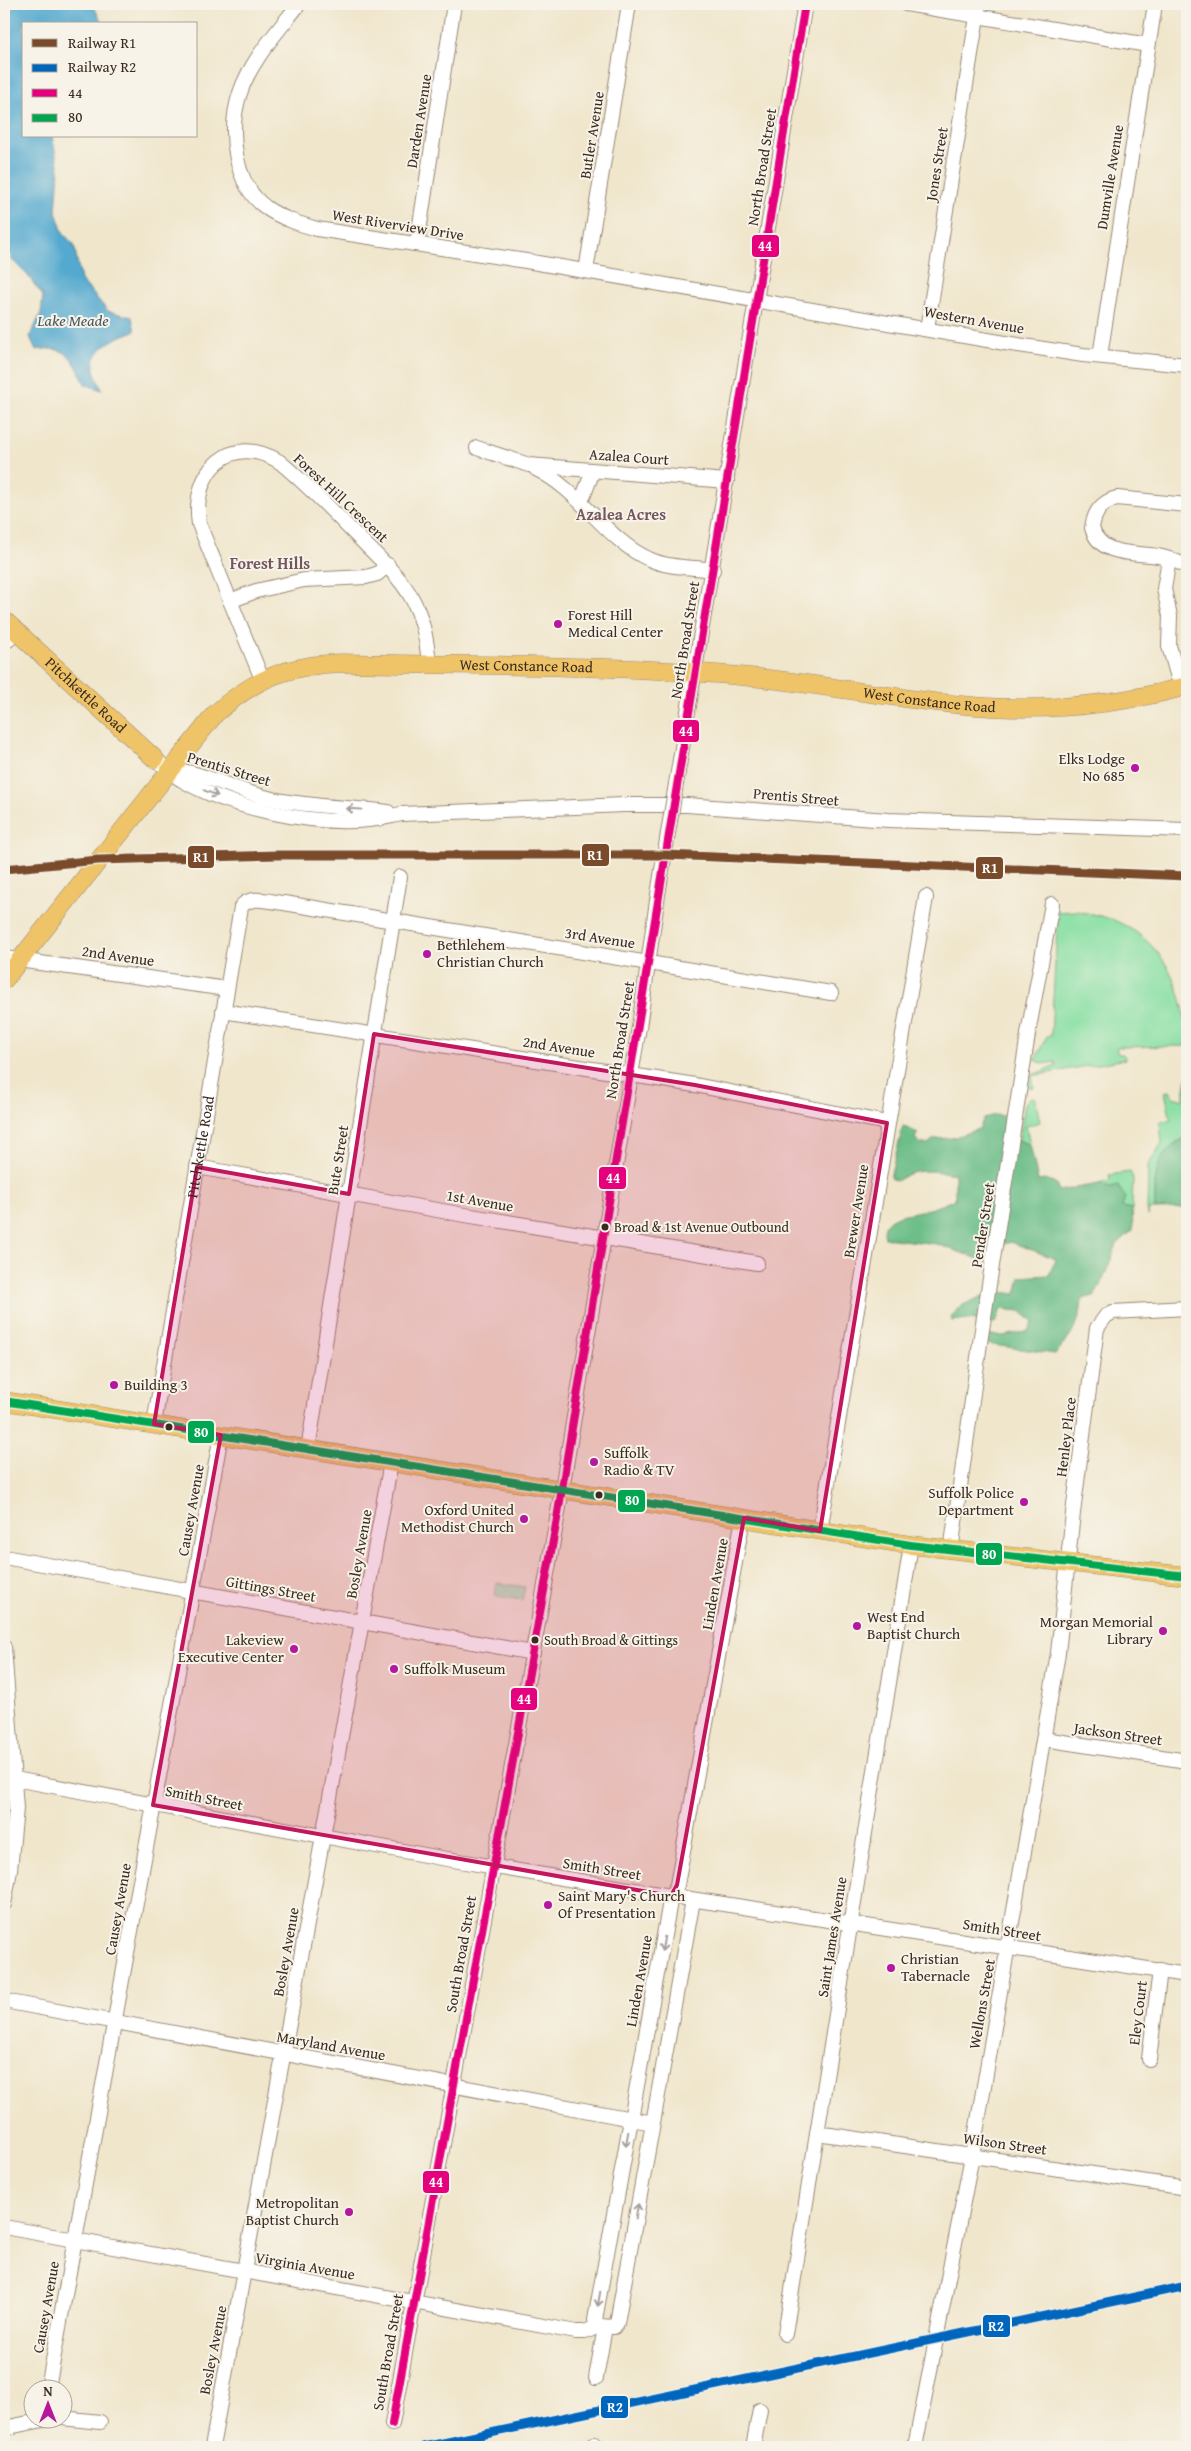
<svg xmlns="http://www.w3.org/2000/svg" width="1191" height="2451" viewBox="0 0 1191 2451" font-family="'Gentium Book Plus',serif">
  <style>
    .green { fill: #87dfa3; stroke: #618460 }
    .forest { fill: #6dbe89; stroke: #547454 }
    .water { fill: #53a9cf; stroke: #476a76 }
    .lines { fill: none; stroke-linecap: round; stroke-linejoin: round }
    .minor-casing { stroke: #968875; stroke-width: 16 }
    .major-casing { stroke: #968875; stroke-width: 19 }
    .minor { stroke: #fff; stroke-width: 14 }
    .major { stroke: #efc469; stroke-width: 18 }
    .rail { stroke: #3b2a1e; stroke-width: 3 }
    .minor-bridge-casing { stroke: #968875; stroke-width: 16; stroke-linecap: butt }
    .minor-bridge { stroke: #fff; stroke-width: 14 }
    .bus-1-casing { stroke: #f7f3e8; stroke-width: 11 }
    .bus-2-casing { stroke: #f7f3e8; stroke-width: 11 }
    .bus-1 { stroke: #e5007d; stroke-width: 8 }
    .bus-2 { stroke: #00a651; stroke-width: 8 }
    .rail-1-casing { stroke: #f7f3e8; stroke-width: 12 }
    .rail-2-casing { stroke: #f7f3e8; stroke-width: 12 }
    .rail-1 { stroke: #7a4b2a; stroke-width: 9 }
    .rail-2 { stroke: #0065bd; stroke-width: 9 }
    .oneway { stroke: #a79f9a }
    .marked { fill: #c2185b; fill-opacity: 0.2; stroke: #c2185b; stroke-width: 4; stroke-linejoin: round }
    .poi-dot { fill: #b5179e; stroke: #f7f3e8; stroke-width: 2 }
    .bus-dot { fill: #3b2a1e; stroke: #f7f3e8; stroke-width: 2 }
    .labels { text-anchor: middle; stroke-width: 4; stroke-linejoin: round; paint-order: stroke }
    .bus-label { font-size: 14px; fill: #3b2a1e; stroke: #f7f3e8; text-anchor: start }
    .street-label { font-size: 15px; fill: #3b2a1e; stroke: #f7f3e8 }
    .poi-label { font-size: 15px; fill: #3b2a1e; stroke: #f7f3e8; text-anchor: start }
    .water-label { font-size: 16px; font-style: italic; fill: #43565c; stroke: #f7f3e8 }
    .neighbourhood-label { font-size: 16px; font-weight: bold; fill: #75565f; stroke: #f7f3e8 }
    .line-badge { stroke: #f7f3e8; stroke-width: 2 }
    .badge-label { font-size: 14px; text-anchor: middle; font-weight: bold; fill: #fff }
  </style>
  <rect width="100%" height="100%" fill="#f7f3e8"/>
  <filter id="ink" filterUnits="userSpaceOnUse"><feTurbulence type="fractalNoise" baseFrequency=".02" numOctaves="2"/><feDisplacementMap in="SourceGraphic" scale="10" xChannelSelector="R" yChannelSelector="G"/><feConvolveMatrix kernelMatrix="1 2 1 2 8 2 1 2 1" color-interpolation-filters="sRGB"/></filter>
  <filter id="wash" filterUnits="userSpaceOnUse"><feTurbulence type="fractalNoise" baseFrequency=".0096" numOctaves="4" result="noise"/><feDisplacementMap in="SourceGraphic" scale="20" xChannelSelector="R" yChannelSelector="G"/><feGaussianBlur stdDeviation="1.12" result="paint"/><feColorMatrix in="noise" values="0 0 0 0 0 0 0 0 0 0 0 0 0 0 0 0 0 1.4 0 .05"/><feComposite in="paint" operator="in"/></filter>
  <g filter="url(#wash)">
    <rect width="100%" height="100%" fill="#f0e6cc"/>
    <g class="green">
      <path d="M1077,911c13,3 28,5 41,11 49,22 69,73 69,124l-71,1 2,7h5l3,5 -94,17 2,11 -4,1 -2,-5 4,-8 24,-9 -1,-4 -11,2 -9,-4 12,-24 4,-1 7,-123z"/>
      <polygon points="1187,1078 1187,1137 1175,1143 1155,1181 1155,1209 1150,1209 1147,1216 1148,1165 1162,1143 1160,1122 1171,1120 1165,1092 1170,1091 1173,1097 1183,1100"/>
      <polygon points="1031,1097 1035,1098 1040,1122 1026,1126 1030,1144 1019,1141 1025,1103"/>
      <polygon points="1130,1172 1133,1178 1132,1209 1122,1207 1110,1188 1099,1184 1110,1181 1109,1175"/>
      <polygon points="497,1583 525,1587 522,1600 495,1596"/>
    </g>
    <g class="forest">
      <path d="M995,1115l18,2 -3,21 20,6 8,37 7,-1 12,4 1,7 41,-7 11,4 8,-2 7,11 -3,10 10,2 1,21 -16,14 -16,41 -7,11 -12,3c-1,24 -11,37 -27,55l-68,-10 3,-9 13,1 25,-5 5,-9 -13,-11 -19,-2 -5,13 -6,2 -18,-5 -20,2 -1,-3 8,-11 34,-16 23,3 4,-17 29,-2 7,-16 -45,-17 -19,5 -5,15 -50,-18 -52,-6c-6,-23 20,-23 35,-27 12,-2 24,-7 35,-12v-25c-21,-3 -41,-7 -58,7l-7,-3 13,-52 15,7 -3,5 5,6h8l6,-5 18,-1 27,-9 5,-11z"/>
      <path d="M1187,1137v71l-32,1c0,-34 -2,-55 32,-72z"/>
    </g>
    <path class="water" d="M4,4h91l-1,3 9,17h-79v112h28l7,33 -3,43 7,21 11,12 7,35 27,31 24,6 3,14c-17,6 -42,15 -41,37 0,6 6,16 8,22l-17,-6c-12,-27 -18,-39 -49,-34l-6,-13 11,-24 2,-17 -15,-20 -17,-17 -7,-34z"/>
  </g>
  <g filter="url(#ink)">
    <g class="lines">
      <g class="minor-casing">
        <g id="minor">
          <path d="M299,4c-21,27 -48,56 -59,89 -12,36 -7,93 28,116 15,10 32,15 49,20l209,32 479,82 78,12 104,10"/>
          <polyline points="906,4 1148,45"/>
          <polyline points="417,244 454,4"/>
          <polyline points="586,271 629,4"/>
          <polyline points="927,329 979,4"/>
          <polyline points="1100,356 1155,4"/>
          <polyline points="477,448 529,465 727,481"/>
          <path d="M536,469c44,21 70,71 113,90 19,9 43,8 64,11"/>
          <polyline points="581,502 593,471"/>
          <path d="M1187,505l-70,-7c-16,4 -23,15 -25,30 8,29 42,24 66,28 10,2 20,6 29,10"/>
          <polyline points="1169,559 1164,589 1170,616 1169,646 1181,688"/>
          <polyline points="230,601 256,591 304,580 366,577 377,574 388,565"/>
          <polyline points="4,643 17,633"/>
          <path d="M262,679l-63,-155c-8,-52 31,-93 81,-62 26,22 50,46 74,71 46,46 70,62 75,132"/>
          <path d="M155,759c9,7 18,16 27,21 47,28 132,46 186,40 11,-1 23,-4 34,-6l222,-9h63l201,15 299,10"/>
          <path d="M170,769c36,4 68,23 103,30 38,8 77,8 115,13"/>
          <polyline points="676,784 805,4"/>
          <polyline points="4,958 227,989"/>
          <polyline points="223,1011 695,1085 887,1123"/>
          <polyline points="197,1167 459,1214 757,1263"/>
          <path id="s1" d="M154,1424l87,-517c9,-13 30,-5 43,-4l547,90"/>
          <polyline points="308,1449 400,877"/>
          <polyline points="820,1531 926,897"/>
          <polyline points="951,1551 981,1336 1029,1028 1052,904"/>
          <polyline points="4,1557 533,1653"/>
          <polyline points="4,1647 16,1808 10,1870 4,1904"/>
          <polyline points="1044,1739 1187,1761"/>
          <polyline points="4,1777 441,1858 671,1896 1187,1975"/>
          <polyline points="693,1900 617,2323 614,2327 599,2326 595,2320 671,1896 677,1885 743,1518"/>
          <polyline points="4,2001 653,2123"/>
          <polyline points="1149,2059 1160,1970"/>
          <polyline points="817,2133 1187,2188"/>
          <polyline points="4,2227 576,2332 585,2332 599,2326"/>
          <polyline points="785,2334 911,1545"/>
          <polyline points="596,2378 605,2327"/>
          <polyline points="48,2388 221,1435"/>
          <polyline points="62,2418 100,2422"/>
          <polyline points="392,2424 557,1519 639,1027 657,901"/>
          <polyline points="4,2428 53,2418"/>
          <polyline points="212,2447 391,1462"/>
          <polyline points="593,2447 594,2444"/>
          <polyline points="753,2447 760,2410"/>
          <polyline points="915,2447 972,2156 1058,1653 1073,1513 1097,1328 1106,1316 1113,1312 1187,1308"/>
        </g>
      </g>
      <g class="major-casing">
        <g id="major">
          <path id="s2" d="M4,620l151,139"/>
          <path id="s3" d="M4,980l211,-266c40,-36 74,-49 127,-51 137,3 281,1 418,15 84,9 169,28 254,30 58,1 118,-7 173,-22"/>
          <polyline points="4,1401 911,1545 1187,1576"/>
        </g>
      </g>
      <use href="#minor" class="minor"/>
      <use href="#major" class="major"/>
      <polyline class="rail" points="4,869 98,860 277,855 666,855 1187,876"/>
      <g class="minor-bridge-casing">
        <polyline id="minor-bridge" points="657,901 676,784"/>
      </g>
      <use href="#minor-bridge" class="minor-bridge"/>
      <g class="bus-1-casing">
        <polyline id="bus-1" points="392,2424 557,1519 805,4"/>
      </g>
      <g class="bus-2-casing">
        <polyline id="bus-2" points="4,1401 911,1545 1187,1576"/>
      </g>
      <use href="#bus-1" class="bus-1"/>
      <use href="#bus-2" class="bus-2"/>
      <g class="rail-1-casing">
        <polyline id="rail-1" points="4,869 98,860 277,855 666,855 1187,876"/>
      </g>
      <g class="rail-2-casing">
        <polyline id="rail-2" points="424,2447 1187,2286"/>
      </g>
      <use href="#rail-1" class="rail-1"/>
      <use href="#rail-2" class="rail-2"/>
    </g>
    <defs><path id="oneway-shaft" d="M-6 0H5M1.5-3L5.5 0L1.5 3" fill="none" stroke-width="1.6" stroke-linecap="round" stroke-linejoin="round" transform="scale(1.25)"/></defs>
    <g class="oneway">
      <use href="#oneway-shaft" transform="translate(211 793) rotate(21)"/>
      <use href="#oneway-shaft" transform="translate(354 809) rotate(-177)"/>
      <use href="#oneway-shaft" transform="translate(663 1944) rotate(100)"/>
      <use href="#oneway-shaft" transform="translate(627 2139) rotate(100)"/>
      <use href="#oneway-shaft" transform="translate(637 2211) rotate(-80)"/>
      <use href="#oneway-shaft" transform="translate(599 2299) rotate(100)"/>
    </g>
  </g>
  <path class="marked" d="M374,1034l321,51 192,38 -67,408 -76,-13 -67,367 -6,11 -518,-91 68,-370 -67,-11 43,-257 152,27z"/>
  <g class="poi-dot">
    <circle cx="558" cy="624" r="5"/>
    <circle cx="1135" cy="768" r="5"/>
    <circle cx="427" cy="954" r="5"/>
    <circle cx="114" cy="1385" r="5"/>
    <circle cx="594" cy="1462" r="5"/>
    <circle cx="1024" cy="1502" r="5"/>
    <circle cx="524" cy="1519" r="5"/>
    <circle cx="857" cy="1626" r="5"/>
    <circle cx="1163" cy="1631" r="5"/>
    <circle cx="294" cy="1649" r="5"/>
    <circle cx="394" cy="1669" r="5"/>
    <circle cx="548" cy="1905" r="5"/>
    <circle cx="891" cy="1968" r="5"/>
    <circle cx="349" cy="2212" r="5"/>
  </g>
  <g class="bus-dot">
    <circle cx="605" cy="1227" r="4.5"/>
    <circle cx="169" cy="1427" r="4.5"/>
    <circle cx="599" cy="1495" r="4.5"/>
    <circle cx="535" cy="1640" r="4.5"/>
  </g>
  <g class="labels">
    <g class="bus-label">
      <text x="614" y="1232">Broad &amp; 1st Avenue Outbound</text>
      <text x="544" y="1645">South Broad &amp; Gittings</text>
    </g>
    <g class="street-label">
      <text transform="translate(419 121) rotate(-81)" y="5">Darden Avenue</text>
      <text transform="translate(592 135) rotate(-81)" y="5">Butler Avenue</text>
      <text transform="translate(937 164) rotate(-81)" y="5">Jones Street</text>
      <text transform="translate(762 167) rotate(-81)" y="5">North Broad Street</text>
      <text transform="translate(1110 177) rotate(-81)" y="5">Dumville Avenue</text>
      <text transform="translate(398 225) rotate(9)" y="5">West Riverview Drive</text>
      <text transform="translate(974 320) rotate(10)" y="5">Western Avenue</text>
      <text transform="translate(629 457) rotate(4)" y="5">Azalea Court</text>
      <text transform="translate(341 498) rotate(43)" y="5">Forest Hill Crescent</text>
      <text transform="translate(685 640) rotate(-81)" y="5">North Broad Street</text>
      <text dy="5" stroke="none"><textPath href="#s3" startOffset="664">West Constance Road</textPath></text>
      <text dy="5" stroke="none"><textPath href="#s2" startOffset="111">Pitchkettle Road</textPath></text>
      <text dy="5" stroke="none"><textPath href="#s3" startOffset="1069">West Constance Road</textPath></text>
      <text transform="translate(229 769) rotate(17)" y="5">Prentis Street</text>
      <text transform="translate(796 797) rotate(5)" y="5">Prentis Street</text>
      <text transform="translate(600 938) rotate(9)" y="5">3rd Avenue</text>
      <text transform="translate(118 956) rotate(8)" y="5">2nd Avenue</text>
      <text transform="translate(620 1040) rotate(-81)" y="5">North Broad Street</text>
      <text transform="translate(559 1047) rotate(9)" y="5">2nd Avenue</text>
      <text dy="5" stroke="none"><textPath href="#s1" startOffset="281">Pitchkettle Road</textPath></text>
      <text transform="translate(338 1160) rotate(-81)" y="5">Bute Street</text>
      <text transform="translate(480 1201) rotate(10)" y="5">1st Avenue</text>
      <text transform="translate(856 1211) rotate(-81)" y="5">Brewer Avenue</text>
      <text transform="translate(983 1225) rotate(-81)" y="5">Pender Street</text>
      <text transform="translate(1066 1437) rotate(-83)" y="5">Henley Place</text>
      <text transform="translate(191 1510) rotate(-80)" y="5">Causey Avenue</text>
      <text transform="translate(359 1554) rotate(-80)" y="5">Bosley Avenue</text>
      <text transform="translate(715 1584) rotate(-80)" y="5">Linden Avenue</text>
      <text transform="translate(271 1589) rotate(10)" y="5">Gittings Street</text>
      <text transform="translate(1118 1734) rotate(8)" y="5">Jackson Street</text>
      <text transform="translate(204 1798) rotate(11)" y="5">Smith Street</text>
      <text transform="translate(602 1869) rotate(9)" y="5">Smith Street</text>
      <text transform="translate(118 1909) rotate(-80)" y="5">Causey Avenue</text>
      <text transform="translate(1002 1930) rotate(9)" y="5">Smith Street</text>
      <text transform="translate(832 1937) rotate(-81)" y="5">Saint James Avenue</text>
      <text transform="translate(286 1952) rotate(-80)" y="5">Bosley Avenue</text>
      <text transform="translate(461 1954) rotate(-80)" y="5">South Broad Street</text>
      <text transform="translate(639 1981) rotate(-80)" y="5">Linden Avenue</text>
      <text transform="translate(982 2004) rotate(-80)" y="5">Wellons Street</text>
      <text transform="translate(1138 2013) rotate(-83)" y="5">Eley Court</text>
      <text transform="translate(331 2046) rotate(10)" y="5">Maryland Avenue</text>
      <text transform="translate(1005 2144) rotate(8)" y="5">Wilson Street</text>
      <text transform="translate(305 2266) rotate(10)" y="5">Virginia Avenue</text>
      <text transform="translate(46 2307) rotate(-80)" y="5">Causey Avenue</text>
      <text transform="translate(213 2350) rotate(-79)" y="5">Bosley Avenue</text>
      <text transform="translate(388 2352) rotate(-80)" y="5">South Broad Street</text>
    </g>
    <g class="poi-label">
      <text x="568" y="620">Forest Hill<tspan x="568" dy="17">Medical Center</tspan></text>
      <text x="1125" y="764" text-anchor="end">Elks Lodge<tspan x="1125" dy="17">No 685</tspan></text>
      <text x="437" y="950">Bethlehem<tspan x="437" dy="17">Christian Church</tspan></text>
      <text x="124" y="1390">Building 3</text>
      <text x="604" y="1458">Suffolk<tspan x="604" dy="17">Radio &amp; TV</tspan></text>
      <text x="1014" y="1498" text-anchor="end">Suffolk Police<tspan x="1014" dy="17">Department</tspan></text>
      <text x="514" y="1515" text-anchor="end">Oxford United<tspan x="514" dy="17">Methodist Church</tspan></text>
      <text x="867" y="1622">West End<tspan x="867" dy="17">Baptist Church</tspan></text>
      <text x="1153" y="1627" text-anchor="end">Morgan Memorial<tspan x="1153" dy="17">Library</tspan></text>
      <text x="284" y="1645" text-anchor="end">Lakeview<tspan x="284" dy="17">Executive Center</tspan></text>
      <text x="404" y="1674">Suffolk Museum</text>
      <text x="558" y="1901">Saint Mary's Church<tspan x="558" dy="17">Of Presentation</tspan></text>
      <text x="901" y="1964">Christian<tspan x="901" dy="17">Tabernacle</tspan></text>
      <text x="339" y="2208" text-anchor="end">Metropolitan<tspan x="339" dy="17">Baptist Church</tspan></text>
    </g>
    <g class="water-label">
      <text x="73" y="326">Lake Meade</text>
    </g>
    <g class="neighbourhood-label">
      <text x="621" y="520">Azalea Acres</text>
      <text x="270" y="569">Forest Hills</text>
    </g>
  </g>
  <g class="line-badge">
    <rect x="751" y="234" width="29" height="24" rx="5" fill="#e5007d"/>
    <rect x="672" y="719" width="28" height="24" rx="5" fill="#e5007d"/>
    <rect x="581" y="843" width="29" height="24" rx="5" fill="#7a4b2a"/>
    <rect x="187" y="845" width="28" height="24" rx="5" fill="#7a4b2a"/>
    <rect x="975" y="856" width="29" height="24" rx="5" fill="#7a4b2a"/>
    <rect x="598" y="1166" width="29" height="24" rx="5" fill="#e5007d"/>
    <rect x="187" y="1420" width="28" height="24" rx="5" fill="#00a651"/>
    <rect x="617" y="1489" width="29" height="24" rx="5" fill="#00a651"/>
    <rect x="975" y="1542" width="28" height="24" rx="5" fill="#00a651"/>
    <rect x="510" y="1687" width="28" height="24" rx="5" fill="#e5007d"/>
    <rect x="422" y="2170" width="28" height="24" rx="5" fill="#e5007d"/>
    <rect x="982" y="2314" width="29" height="24" rx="5" fill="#0065bd"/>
    <rect x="600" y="2395" width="29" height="24" rx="5" fill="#0065bd"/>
  </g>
  <g class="badge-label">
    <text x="765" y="251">44</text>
    <text x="686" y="736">44</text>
    <text x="595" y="860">R1</text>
    <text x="201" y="862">R1</text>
    <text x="990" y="873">R1</text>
    <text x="613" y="1183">44</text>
    <text x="201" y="1437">80</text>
    <text x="632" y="1505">80</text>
    <text x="989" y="1559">80</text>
    <text x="524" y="1704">44</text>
    <text x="436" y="2187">44</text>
    <text x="996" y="2331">R2</text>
    <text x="615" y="2412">R2</text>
  </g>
  <rect width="1191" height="2451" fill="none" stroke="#f7f3e8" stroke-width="20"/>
  <rect x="22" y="22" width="175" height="115" fill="#f7f3e8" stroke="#aca397"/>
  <rect x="32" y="39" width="25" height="8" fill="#7a4b2a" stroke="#aca397"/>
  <text x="68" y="48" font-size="15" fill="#3b2a1e">Railway R1</text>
  <rect x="32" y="64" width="25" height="8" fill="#0065bd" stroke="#aca397"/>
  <text x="68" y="72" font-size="15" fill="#3b2a1e">Railway R2</text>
  <rect x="32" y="89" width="25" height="8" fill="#e5007d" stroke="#aca397"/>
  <text x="68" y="98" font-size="15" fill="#3b2a1e">44</text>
  <rect x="32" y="114" width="25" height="8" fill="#00a651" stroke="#aca397"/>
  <text x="68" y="122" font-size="15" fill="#3b2a1e">80</text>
  <g transform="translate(48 2404)"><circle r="24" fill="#f7f3e8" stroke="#aca397"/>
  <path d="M0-4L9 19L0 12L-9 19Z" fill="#b5179e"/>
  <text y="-8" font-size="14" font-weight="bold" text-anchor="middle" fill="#3b2a1e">N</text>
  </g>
</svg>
